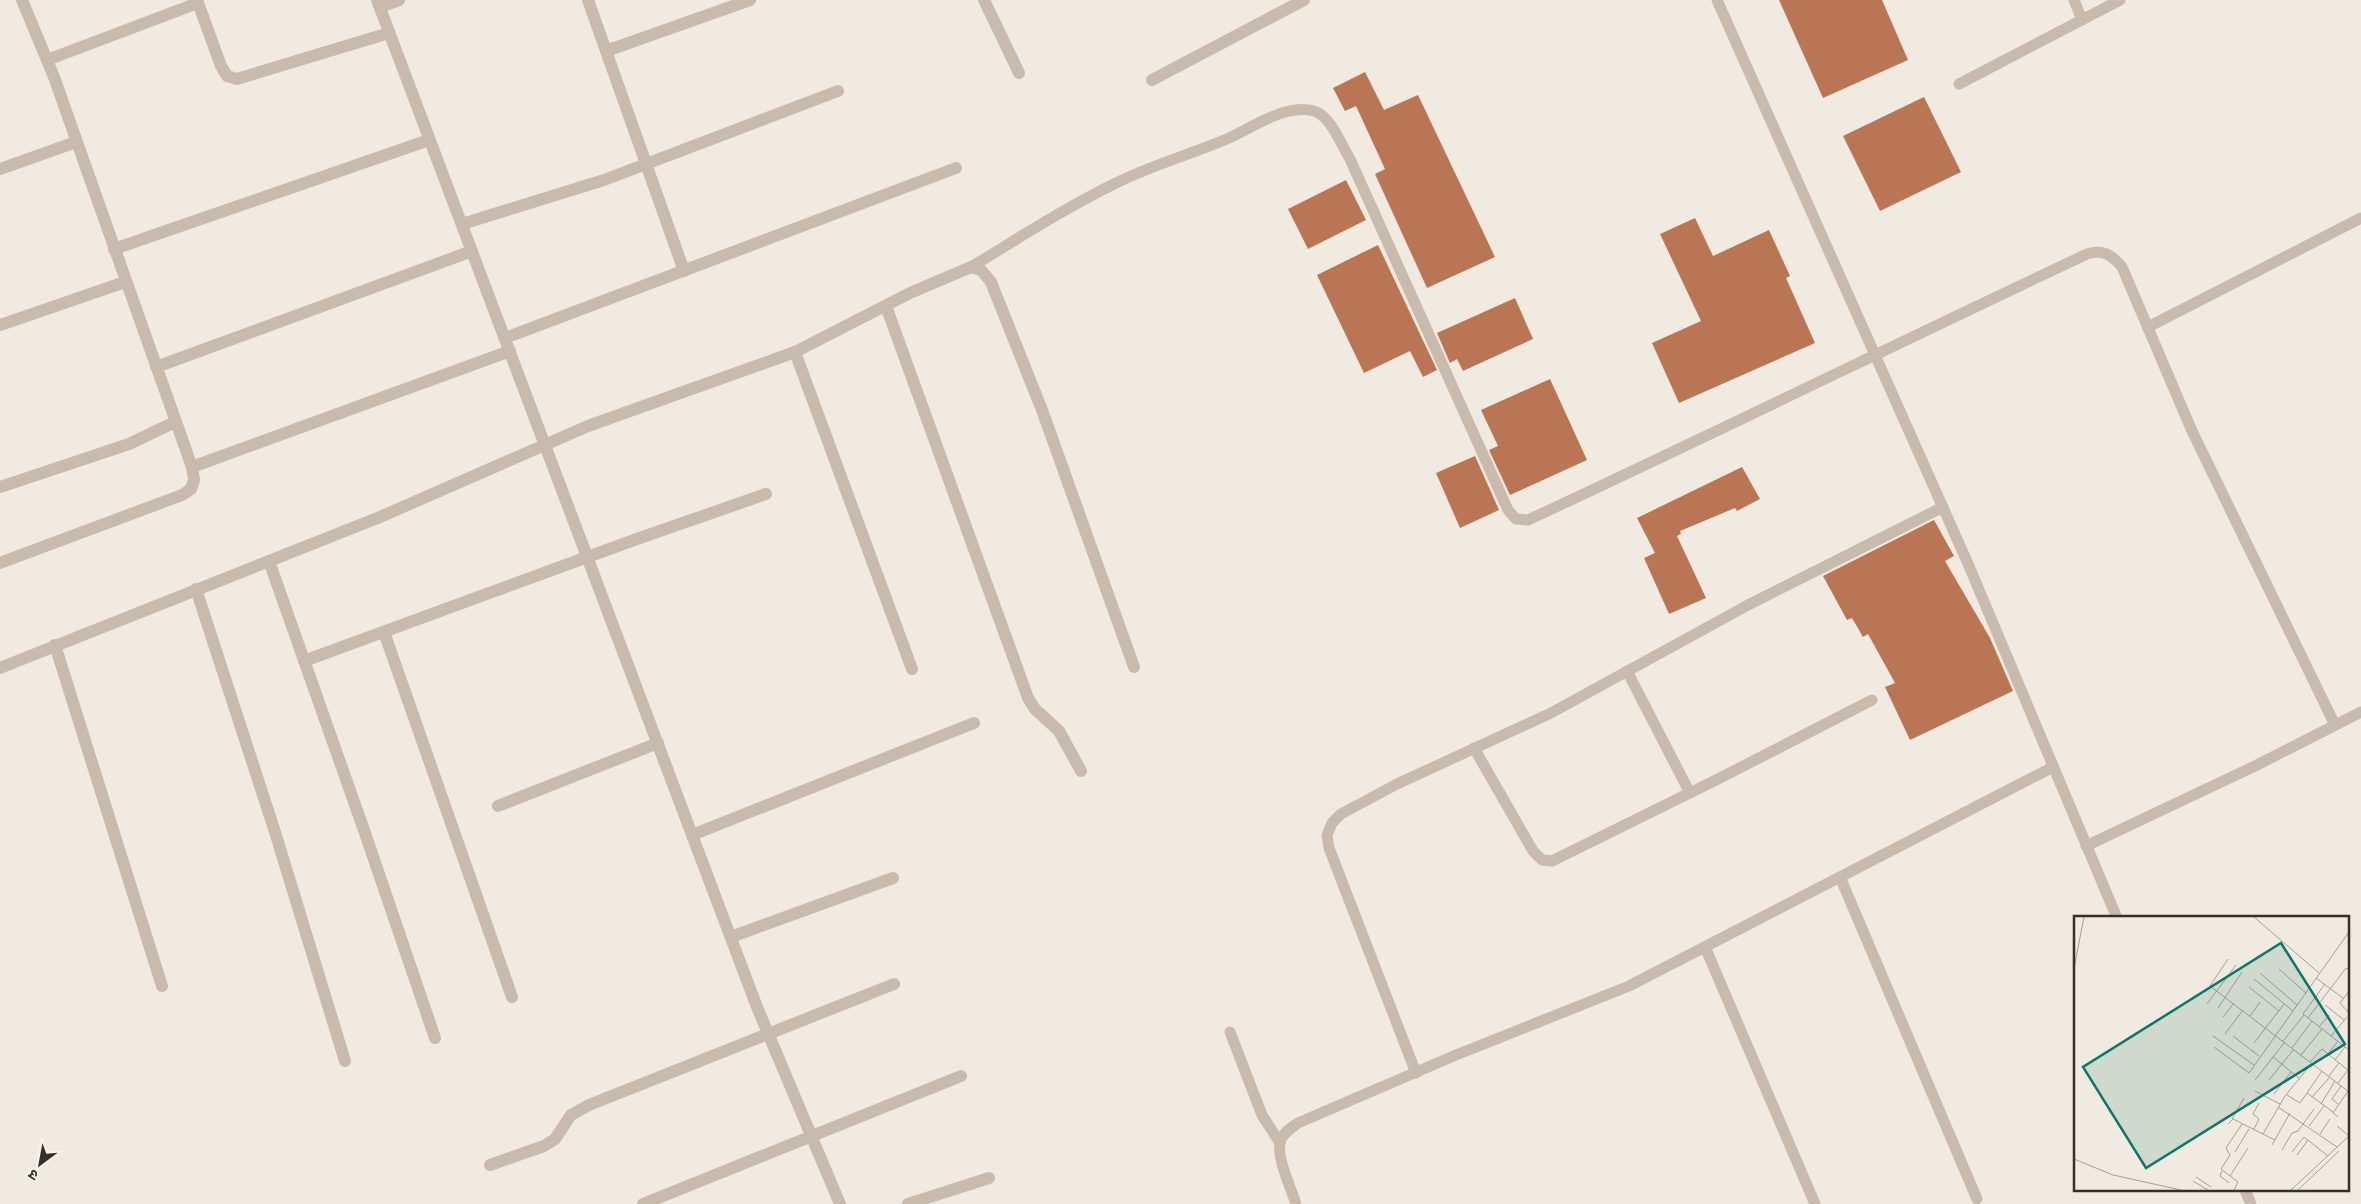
<svg xmlns="http://www.w3.org/2000/svg" width="2361" height="1204" viewBox="0 0 2361 1204" font-family="'Exo 2','Noto Sans Devanagari',sans-serif">
  <style>
    .building { fill: #ba7654 }
    .lines { fill: none; stroke-linecap: round; stroke-linejoin: round }
    .service { stroke: #c8bbad; stroke-width: 11 }
    .minor { stroke: #c8bbad; stroke-width: 12 }
    .inset-road { fill: none; stroke: #a79f98; stroke-width: 1 }
    .view { fill: #0f766e; fill-opacity: 0.15; stroke: #0f766e; stroke-width: 2.5 }
    .inset-edge { fill: none; stroke: #372f2b; stroke-width: 2.5 }
  </style>
  <rect width="100%" height="100%" fill="#f1eae0"/>
  <g class="building">
    <polygon points="1779,0 1882,0 1908,60 1823,98"/>
    <polygon points="1365,72 1384,110 1418,95 1495,257 1427,288 1375,174 1385,169 1356,106 1345,111 1333,88"/>
    <polygon points="1924,97 1961,172 1880,211 1843,136"/>
    <polygon points="1346,180 1366,220 1308,249 1288,209"/>
    <polygon points="1695,218 1713,256 1769,230 1790,276 1786,278 1815,343 1679,403 1652,343 1701,321 1660,234"/>
    <polygon points="1378,245 1437,370 1423,377 1410,351 1364,373 1317,275"/>
    <polygon points="1515,298 1533,339 1463,371 1457,359 1450,363 1437,333"/>
    <polygon points="1550,379 1587,460 1510,495 1489,450 1498,446 1481,410"/>
    <polygon points="1475,456 1499,510 1460,528 1436,473"/>
    <polygon points="1742,467 1760,499 1737,511 1735,508 1680,531 1681,534 1677,536 1706,598 1669,614 1644,558 1655,553 1637,518"/>
    <polygon points="1934,520 1954,556 1945,561 1990,638 2013,691 1910,740 1885,687 1895,683 1868,634 1863,637 1852,618 1847,620 1823,576"/>
  </g>
  <g class="lines">
    <g class="service">
      <polyline points="1717,0 1969,566 2117,918"/>
      <polyline points="2074,0 2082,20"/>
      <polyline points="1959,84 2120,0"/>
      <path d="M971,267c48,-29 94,-59 145,-84 36,-18 76,-29 113,-45 24,-11 58,-35 85,-27 17,5 27,34 36,48l158,351 8,9 12,1c187,-87 372,-178 559,-266 16,-5 25,1 35,13l70,164 143,294"/>
      <polyline points="2148,327 2361,218"/>
      <polyline points="1627,671 1690,793"/>
      <polyline points="1474,748 1533,851 1542,860 1552,861 1718,779 1872,700"/>
      <polyline points="2086,846 2257,765 2361,712"/>
      <polyline points="1840,877 1977,1199"/>
      <polyline points="1705,947 1815,1204"/>
      <polyline points="1230,1032 1262,1115 1280,1143"/>
      <polyline points="1416,1073 1329,848 1327,835 1332,823 1341,814 1397,784 1551,713 1748,605 1943,507"/>
      <polyline points="2245,1190 2251,1204"/>
      <path d="M1296,1204c-5,-16 -19,-45 -16,-61 1,-9 11,-15 18,-20l158,-68 173,-69 424,-219"/>
    </g>
    <g class="minor">
      <polyline points="197,0 221,66 227,76 237,79 389,33"/>
      <polyline points="377,0 757,1007 840,1204"/>
      <polyline points="588,0 684,271"/>
      <polyline points="984,0 1019,73"/>
      <polyline points="380,7 399,0"/>
      <polyline points="606,51 750,0"/>
      <polyline points="47,60 198,3"/>
      <polyline points="1152,80 1304,0"/>
      <polyline points="0,169 76,142"/>
      <polyline points="462,224 604,180 838,91"/>
      <polyline points="114,249 429,140"/>
      <polyline points="886,306 1028,698 1035,709 1059,731 1081,771"/>
      <polyline points="0,325 125,282"/>
      <polyline points="505,338 956,168"/>
      <polyline points="795,352 912,669"/>
      <polyline points="156,367 472,251"/>
      <polyline points="192,467 510,351"/>
      <polyline points="0,487 129,444 175,422"/>
      <polyline points="269,561 365,833 435,1038"/>
      <polyline points="0,563 182,495 191,489 194,480 192,467 54,77 22,0"/>
      <polyline points="196,589 275,832 345,1061"/>
      <polyline points="384,632 512,997"/>
      <polyline points="55,645 162,986"/>
      <polyline points="304,661 634,540 766,494"/>
      <polyline points="0,668 380,517 588,426 795,352 910,293 971,267 981,270 991,282 1042,410 1134,667"/>
      <polyline points="498,806 658,743"/>
      <polyline points="692,835 974,723"/>
      <polyline points="731,937 893,878"/>
      <polyline points="490,1165 544,1146 555,1139 571,1115 589,1105 894,984"/>
      <polyline points="643,1204 961,1076"/>
      <polyline points="908,1204 989,1178"/>
    </g>
  </g>
  <g transform="translate(2074 916)">
    <rect width="275" height="275" fill="#f1eae0"/>
    <path class="inset-road" d="M180,1l65,56M154,43l-18,27 139,106M0,52l10,-51M205,53l27,24M186,57l37,32M242,62l27,20M180,63l39,32M251,68l-22,30 46,36M175,71l30,24M275,75l-9,12 9,10v7M133,88l29,-39M251,89l19,15M144,92l24,-36M176,100l10,-14M149,101l11,-14M234,102l38,-50 3,1M245,111l10,-12M151,118l18,-24M139,120l41,29M159,120l26,20M257,120l16,-19M209,125l21,-26M180,127l30,-39M140,131l35,26 100,-141M218,132l20,-27M254,138l10,-13M227,139l21,-26M199,141l27,22M261,144l10,-13M236,146l12,-13 27,22M255,160l10,-13M181,164l30,-38M195,164l25,-31M264,167l10,-13M181,175l25,13M233,177l26,19M200,178l17,-22M213,179l13,8 22,-32M238,181l18,-20M247,188l14,-23M264,188l-6,-5 9,-13M204,191l59,40M264,201l-5,-4 15,-22M158,203l12,-21M154,208l5,-5 42,21M235,210l15,-20M263,210l12,10M180,213l5,-10 -6,-5 6,-11M189,218l22,-38 27,-33M246,218l10,-15M198,229l18,-32M208,234l10,-17 6,-2 16,-22M161,236l14,-23M218,236l12,-15 24,19M223,239l11,-15M0,243l39,16 68,15M148,255l-2,5 9,7M156,260l18,-28M122,261l15,10M119,265l15,9M160,274l4,-8 -17,-13 9,-14 -4,-7 16,-24M217,274l58,-54M224,274l41,-39"/>
    <path class="view" d="M207,27l64,101 -199,124 -63,-101z"/>
    <rect width="275" height="275" class="inset-edge"/>
  </g>
  <g transform="translate(40 1164) rotate(212)" stroke="#f8f4ec" stroke-width="4" paint-order="stroke">
  <path d="M0-4L9 19L0 12L-9 19Z" fill="#372f2b"/>
  <text y="-8" font-size="14" font-weight="bold" text-anchor="middle" fill="#372f2b">उ</text>
  </g>
</svg>
